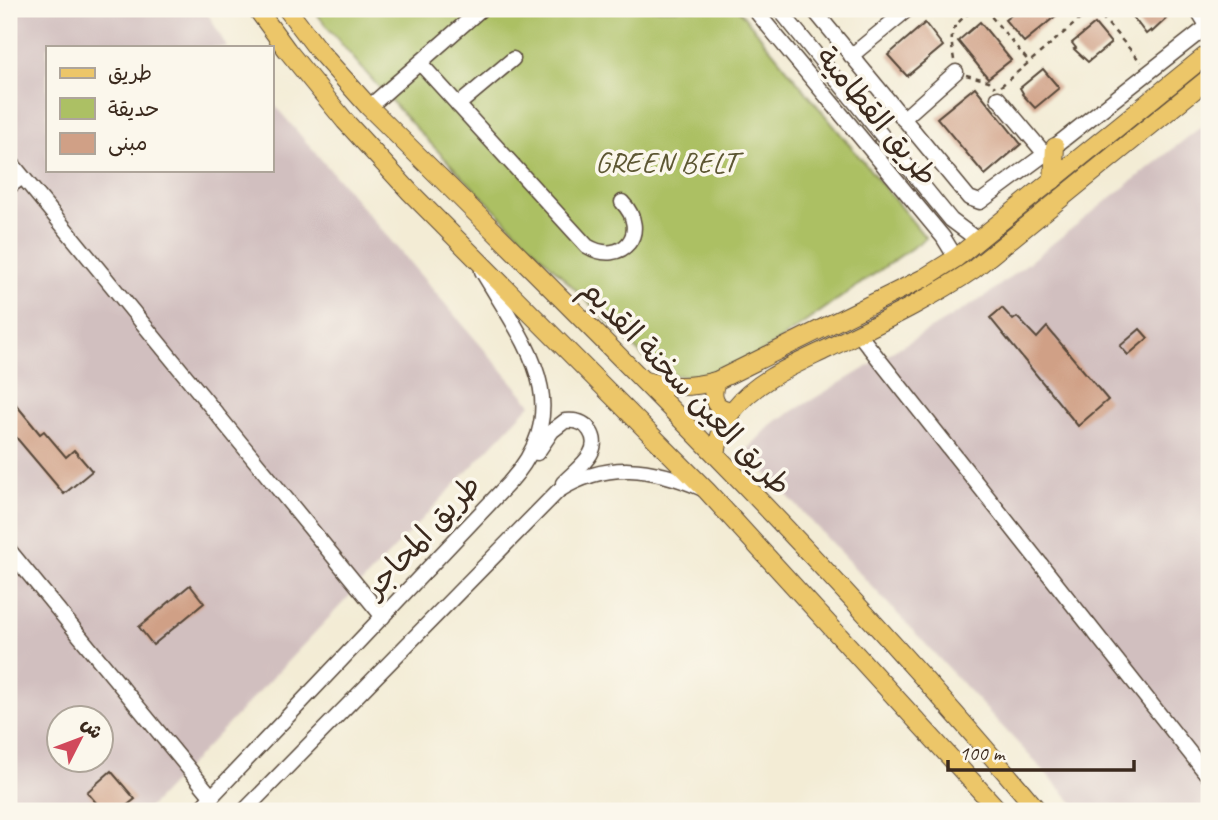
<svg xmlns="http://www.w3.org/2000/svg" width="1218" height="820" viewBox="0 0 1218 820" font-family="Caveat,'Playpen Sans Arabic',sans-serif">
  <style>
    .industrial { fill: #d1bfbf; fill-rule: evenodd }
    .green { fill: #acc064; stroke: #747541; stroke-width: 2 }
    .building { fill: #d0a086 }
    .lines { fill: none; stroke-linecap: round; stroke-linejoin: round }
    .minor-casing { stroke: #574739; stroke-width: 17 }
    .major-casing { stroke: #574739; stroke-width: 20 }
    .path { stroke: #574739; stroke-width: 2.5; stroke-dasharray: 5 5; stroke-linecap: butt }
    .minor { stroke: #fff; stroke-width: 14 }
    .major { stroke: #ecc669; stroke-width: 18 }
    .labels { text-anchor: middle; stroke-width: 7; stroke-linejoin: round; paint-order: stroke }
    .street-label { font-size: 30px; fill: #3b2a1e; stroke: #fbf7ec }
    .park-label { font-size: 30px; fill: #5d5733; stroke: #fbf7ec }
  </style>
  <rect width="100%" height="100%" fill="#fbf7ec"/>
  <filter id="ink" filterUnits="userSpaceOnUse"><feTurbulence type="fractalNoise" baseFrequency=".0143" numOctaves="2"/><feDisplacementMap in="SourceGraphic" scale="14" xChannelSelector="R" yChannelSelector="G"/><feConvolveMatrix kernelMatrix="1 2 1 2 8 2 1 2 1" color-interpolation-filters="sRGB"/></filter>
  <filter id="wash" filterUnits="userSpaceOnUse"><feTurbulence type="fractalNoise" baseFrequency=".00686" numOctaves="4" result="noise"/><feDisplacementMap in="SourceGraphic" scale="28" xChannelSelector="R" yChannelSelector="G"/><feGaussianBlur stdDeviation="1.57" result="paint"/><feColorMatrix in="noise" values="0 0 0 0 0 0 0 0 0 0 0 0 0 0 0 0 0 1.4 0 .05"/><feComposite in="paint" operator="in"/></filter>
  <g filter="url(#wash)">
    <rect width="100%" height="100%" fill="#f3ecd5"/>
    <g class="industrial">
      <path d="M9,9h196l22,38h-180v123h224v-69l260,303 -385,407h-137zM60,718h42v42h-42z"/>
      <polygon points="1202,126 1209,136 1209,811 1081,811 746,451 773,423 986,296"/>
    </g>
    <path class="green" d="M313,9h425l188,229 -181,126c-26,8 -61,20 -87,5 -8,-4 -15,-13 -22,-19 -110,-111 -226,-218 -323,-341z"/>
    <g id="blocks">
      <g class="building">
        <polygon points="1019,9 1064,9 1024,42 1005,20"/>
        <polygon points="1127,9 1158,9 1166,19 1152,32 1151,30 1146,34"/>
        <polygon points="980,22 1011,60 988,78 958,41"/>
        <polygon points="925,23 943,46 907,76 888,55"/>
        <polygon points="1095,24 1111,43 1088,62 1074,49 1076,48 1072,43"/>
        <polygon points="1043,69 1059,88 1035,108 1022,94 1023,93 1020,88"/>
        <polygon points="975,87 1021,144 985,175 937,118"/>
        <polygon points="1002,308 1013,320 1017,317 1037,338 1047,327 1108,400 1078,426 990,318"/>
        <polygon points="1140,329 1148,338 1128,355 1120,346"/>
        <polygon points="9,396 40,434 44,431 66,457 74,450 92,471 64,494 15,436 9,442"/>
        <polygon points="190,585 204,603 153,645 139,627"/>
        <polygon points="111,771 135,799 120,811 103,811 87,792"/>
      </g>
    </g>
  </g>
  <g filter="url(#ink)">
    <use href="#blocks" fill-opacity="0" stroke="#574739" stroke-width="2"/>
    <g class="lines">
      <g class="minor-casing">
        <g id="minor">
          <polyline points="754,9 943,237 956,258"/>
          <polyline points="779,9 951,220 979,241"/>
          <polyline points="813,9 969,198 980,202 1045,154 1209,25"/>
          <polyline points="1197,9 1208,27"/>
          <polyline points="851,56 908,9"/>
          <path d="M420,63l167,183c35,21 64,-14 35,-44"/>
          <polyline points="998,98 1045,154"/>
          <polyline points="458,105 513,59"/>
          <polyline points="369,107 480,10"/>
          <polyline points="903,119 956,72"/>
          <polyline points="9,160 383,617"/>
          <polyline points="9,187 22,177"/>
          <polyline points="858,333 1209,777"/>
          <path d="M537,453l15,-22 13,-10c10,-1 20,1 25,10 14,21 -14,38 -27,52"/>
          <polyline points="9,550 212,797"/>
          <path d="M198,811l311,-328c70,-78 15,-140 -27,-212"/>
          <path d="M244,811l314,-320c49,-31 94,-24 145,-2"/>
        </g>
      </g>
      <g class="major-casing">
        <g id="major">
          <polyline points="257,9 287,50 345,121 410,192 707,491 999,811"/>
          <path d="M287,9l32,42 50,56c230,228 462,455 669,704"/>
          <polyline points="1053,180 1055,147"/>
          <path d="M645,381c24,7 46,7 71,0l208,-103 32,-20 253,-205"/>
          <path d="M716,381c-6,16 -2,29 16,29"/>
          <path d="M716,454c3,-16 6,-31 17,-44 24,-30 61,-45 94,-61 50,-25 100,-48 147,-80l235,-191"/>
        </g>
      </g>
      <g class="path">
        <polyline points="985,9 1029,62"/>
        <polyline points="1095,9 1141,62"/>
        <path d="M954,60c-5,-30 -3,-33 20,-51"/>
        <polyline points="966,75 989,81 995,87"/>
        <polyline points="1001,86 1092,9"/>
      </g>
      <use href="#minor" class="minor"/>
      <use href="#major" class="major"/>
    </g>
  </g>
  <g class="labels">
    <g class="street-label">
      <text transform="translate(877 116) rotate(50)" y="10">طريق القطامية</text>
      <text transform="translate(686 387) rotate(46)" y="10">طريق العين سخنة القديم</text>
      <text transform="translate(422 536) rotate(-47)" y="10">طريق المحاجر</text>
    </g>
    <g class="park-label">
      <text x="666" y="172">GREEN BELT</text>
    </g>
  </g>
  <rect width="1218" height="820" fill="none" stroke="#fbf7ec" stroke-width="35"/>
  <rect x="46" y="46" width="228" height="126" fill="#fbf7ec" stroke="#aea59a" stroke-width="2"/>
  <rect x="60" y="68" width="35" height="10" fill="#ecc669" stroke="#aea59a" stroke-width="2"/>
  <text x="108" y="80" font-size="21" fill="#3b2a1e">طريق</text>
  <rect x="60" y="98" width="35" height="21" fill="#acc064" stroke="#aea59a" stroke-width="2"/>
  <text x="108" y="116" font-size="21" fill="#3b2a1e">حديقة</text>
  <rect x="60" y="133" width="35" height="21" fill="#d0a086" stroke="#aea59a" stroke-width="2"/>
  <text x="108" y="150" font-size="21" fill="#3b2a1e">مبنى</text>
  <g transform="translate(80 739) rotate(48)"><circle r="33" fill="#fbf7ec" stroke="#aea59a" stroke-width="2"/>
  <path d="M0-5L12 26L0 18L-12 26Z" fill="#d1495b"/>
  <text y="-10" font-size="19" font-weight="bold" text-anchor="middle" fill="#3b2a1e">ش</text>
  </g>
  <path d="M948 760v10h186v-10" fill="none" stroke="#3b2a1e" stroke-width="3.5"/>
  <text x="959" y="760" font-size="21" fill="#3b2a1e" stroke="#fbf7ec" stroke-width="5" paint-order="stroke">100 m</text>
</svg>
